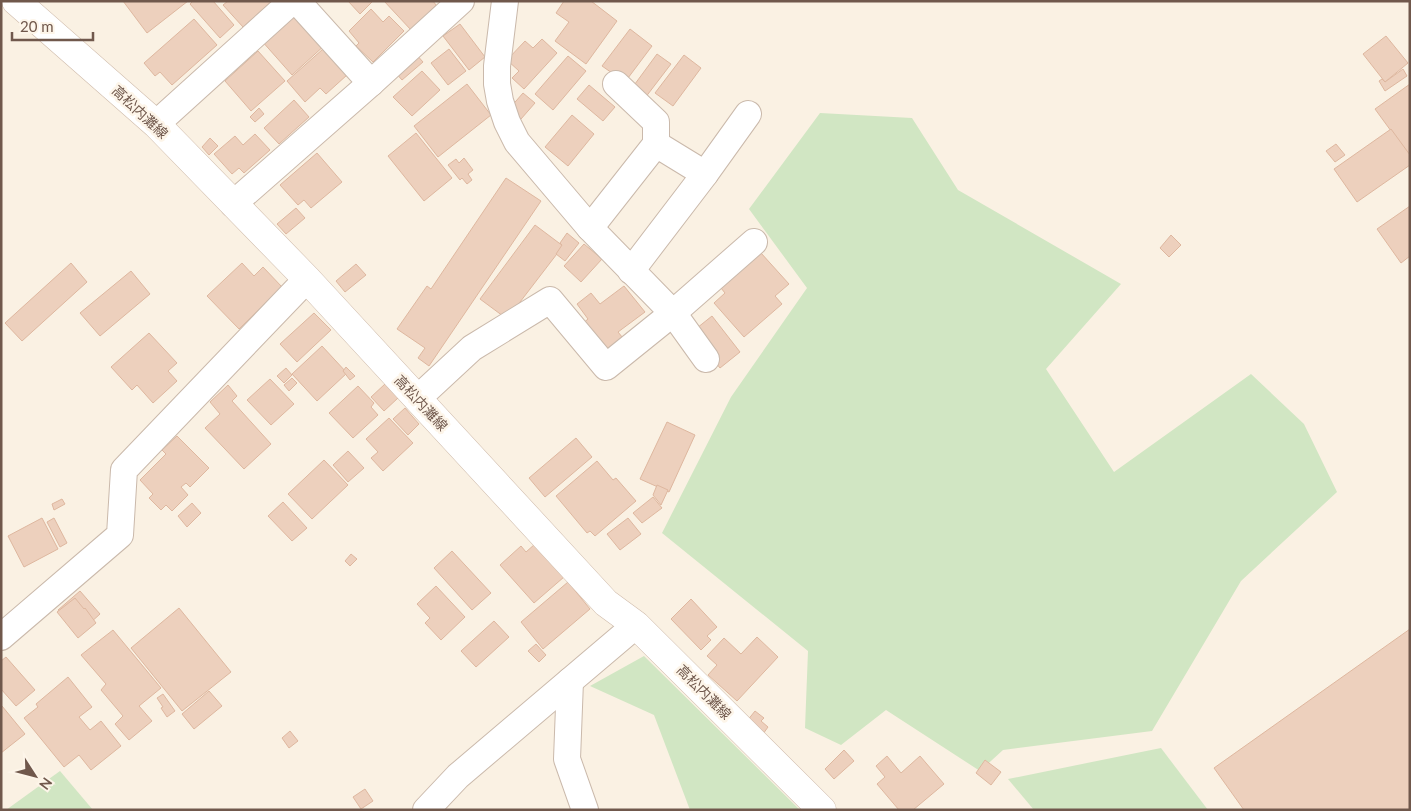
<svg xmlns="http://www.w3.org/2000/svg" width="1411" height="811" viewBox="0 0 1411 811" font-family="Lato,'Noto Sans JP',sans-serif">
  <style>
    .green { fill: #d1e6c3 }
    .building { fill: #edd0bd; stroke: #deb79f }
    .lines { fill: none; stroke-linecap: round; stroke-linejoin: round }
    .minor-casing { stroke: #cab9ab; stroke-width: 28 }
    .secondary-casing { stroke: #cfbbab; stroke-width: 29 }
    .minor { stroke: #fff; stroke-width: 26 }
    .secondary { stroke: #fff; stroke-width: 28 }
    .labels { text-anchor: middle; stroke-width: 5; stroke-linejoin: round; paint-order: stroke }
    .street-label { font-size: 14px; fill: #70584c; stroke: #fdf5e9 }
  </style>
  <rect width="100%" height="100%" fill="#faf1e3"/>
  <g class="green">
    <polygon points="820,113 912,118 958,190 1121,284 1046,369 1114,472 1251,374 1304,424 1337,492 1241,581 1152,731 1003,750 980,771 886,710 841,745 805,728 808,651 662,533 731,397 807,288 749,209"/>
    <polygon points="644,656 800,810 690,810 654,715 590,686"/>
    <polygon points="1161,748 1208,810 1034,810 1008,779"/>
    <polygon points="60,771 93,810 6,810"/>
  </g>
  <g class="building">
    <polygon points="123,1 188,1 147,33"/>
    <polygon points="193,1 213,1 234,25 220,38 190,4"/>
    <polygon points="228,1 272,1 243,27 223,5"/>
    <polygon points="348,1 373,1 360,14"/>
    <polygon points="384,1 433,1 436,5 411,30"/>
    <polygon points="564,1 591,1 617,21 586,64 555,41 569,22 556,13"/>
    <polygon points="371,9 383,22 389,16 404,31 373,62 356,46 359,43 349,31"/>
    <polygon points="297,12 326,44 292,75 261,40"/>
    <polygon points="194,19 217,45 172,85 160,72 155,76 144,63"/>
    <polygon points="460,24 485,57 469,70 443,36"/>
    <polygon points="630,29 652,46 625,82 602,66"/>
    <polygon points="1386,36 1408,63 1385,82 1363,54"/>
    <polygon points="542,39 557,53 524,89 512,78 519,71 507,60 525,41 533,48"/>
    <polygon points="323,49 347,75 326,94 320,88 305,102 287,81"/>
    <polygon points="449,49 466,71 448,85 431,63"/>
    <polygon points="258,51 285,81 251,111 225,81"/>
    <polygon points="415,53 423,62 402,80 395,72"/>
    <polygon points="657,54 671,64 645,98 632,88"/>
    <polygon points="684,55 701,68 673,106 655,93"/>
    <polygon points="568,56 586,71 553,110 535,94"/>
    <polygon points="1403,69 1407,76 1385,91 1379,81 1382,79 1385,82"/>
    <polygon points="422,71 440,90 412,116 393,97"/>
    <polygon points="467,84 491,115 438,157 414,126"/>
    <polygon points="1410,84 1410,157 1375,109"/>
    <polygon points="589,85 615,107 603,121 577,99"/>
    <polygon points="523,93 535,103 521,119 509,109"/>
    <polygon points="294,100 309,117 279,144 264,128"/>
    <polygon points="259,108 264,114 255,122 250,117"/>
    <polygon points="572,115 594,134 568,166 545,147"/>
    <polygon points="1391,129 1410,155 1410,165 1357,202 1334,169"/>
    <polygon points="416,133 452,178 424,201 388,156"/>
    <polygon points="255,134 270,150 244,173 239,168 232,174 214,154 235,136 243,145"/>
    <polygon points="210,138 218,146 209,155 202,147"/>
    <polygon points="1336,144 1345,155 1335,162 1326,151"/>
    <polygon points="317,153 342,182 311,208 304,200 298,205 280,185"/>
    <polygon points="464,158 473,170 468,174 472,180 467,184 462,178 460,180 448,165 456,159 459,163"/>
    <polygon points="506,178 541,201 429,366 418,358 425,348 397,329 427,286 431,289"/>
    <polygon points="1410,206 1410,256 1401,263 1377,229"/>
    <polygon points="296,208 305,218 286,234 277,224"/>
    <polygon points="535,225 563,246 507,319 480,299"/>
    <polygon points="567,233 579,243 565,261 556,254 562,245 560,243"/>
    <polygon points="1171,235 1181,245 1169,257 1160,248"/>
    <polygon points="584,244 602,259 581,282 564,266"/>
    <polygon points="761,253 789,284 775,296 782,304 744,337 714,303 725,293 721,288"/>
    <polygon points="71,263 87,282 22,341 5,323"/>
    <polygon points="242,263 254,276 263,267 282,287 239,329 207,296"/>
    <polygon points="356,264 366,275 345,292 336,281"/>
    <polygon points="131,271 150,294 100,336 80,313"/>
    <polygon points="624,286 645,312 618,332 627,343 603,362 581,325 588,319 577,304 591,293 600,304"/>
    <polygon points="314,313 331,330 297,362 280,344"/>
    <polygon points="712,316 740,352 720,368 692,332"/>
    <polygon points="149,333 177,363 168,371 177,381 153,403 137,385 132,390 111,367"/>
    <polygon points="322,346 347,373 317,401 292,374"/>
    <polygon points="346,367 355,376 350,380 343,371"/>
    <polygon points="286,368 292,375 284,383 277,376"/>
    <polygon points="292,378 297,383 289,391 284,385"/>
    <polygon points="270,379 294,404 271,425 247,400"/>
    <polygon points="385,384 398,398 384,411 371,397"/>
    <polygon points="228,385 237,396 232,401 271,444 244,469 205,428 220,414 210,402"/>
    <polygon points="358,386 374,403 371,407 378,415 353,438 329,413"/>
    <polygon points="405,408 419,424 408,435 393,419"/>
    <polygon points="389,418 413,443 383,471 371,458 378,452 366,439"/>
    <polygon points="667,422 695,435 669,492 640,479"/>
    <polygon points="177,436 209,468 190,487 186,483 181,487 188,495 172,511 166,505 161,510 149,498 153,494 140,480 166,454 162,450"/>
    <polygon points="576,438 592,457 545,497 529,478"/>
    <polygon points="348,451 364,468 348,482 333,465"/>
    <polygon points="324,460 348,485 312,519 288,494"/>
    <polygon points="597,461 613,480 616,478 636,501 595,536 590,531 587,533 556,496"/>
    <polygon points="657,485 668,490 661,505 653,495"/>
    <polygon points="653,497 662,508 642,523 633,513"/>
    <polygon points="62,499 65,504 54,510 52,504"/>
    <polygon points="283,502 307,528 292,541 268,516"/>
    <polygon points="192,503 201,513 187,527 178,516"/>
    <polygon points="42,518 58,549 24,567 8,536"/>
    <polygon points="54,518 67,543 60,547 47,522"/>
    <polygon points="628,518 641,534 620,550 607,534"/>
    <polygon points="535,544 564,577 534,603 500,565 521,546 526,552"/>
    <polygon points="452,551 491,593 472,610 434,568"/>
    <polygon points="351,554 357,559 350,566 345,561"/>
    <polygon points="568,582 590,609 543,649 521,622"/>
    <polygon points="436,586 465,617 441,640 425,623 430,618 417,604"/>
    <polygon points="80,591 100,614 78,634 58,610"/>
    <polygon points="75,598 84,609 85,608 96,623 78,638 57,612"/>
    <polygon points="691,599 717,627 707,636 711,640 701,650 671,619"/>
    <polygon points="179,608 231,672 182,711 131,648"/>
    <polygon points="494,621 509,637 476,667 461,651"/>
    <polygon points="1410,629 1410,810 1244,810 1214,768"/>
    <polygon points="113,630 161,688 139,706 152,721 129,740 115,724 123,716 101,690 106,684 81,655"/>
    <polygon points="757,637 778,657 737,701 708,675 717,665 707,656 724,638 741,654"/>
    <polygon points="536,644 546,655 539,662 528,651"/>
    <polygon points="6,657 35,690 16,706 1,689 1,661"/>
    <polygon points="68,677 92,707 79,717 90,730 101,721 121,746 91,770 79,755 64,767 24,718 38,707 36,704"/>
    <polygon points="209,691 222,706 194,729 182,714"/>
    <polygon points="163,694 175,711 167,717 161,708 163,707 157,698"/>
    <polygon points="2,706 25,734 1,753 1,707"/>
    <polygon points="755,711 764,718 761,721 768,727 763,734 747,721"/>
    <polygon points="290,731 298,741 289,748 282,738"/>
    <polygon points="844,750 854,761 834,779 825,769"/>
    <polygon points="887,756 901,773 920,756 944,784 913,810 899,810 877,784 885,777 876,766"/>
    <polygon points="985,760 1001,772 991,785 976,773"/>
    <polygon points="365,789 373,801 361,809 353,797"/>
  </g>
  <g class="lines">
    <g class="minor-casing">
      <g id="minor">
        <polyline points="297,1 371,83"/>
        <polyline points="505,1 497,66 497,84 500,101 507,122 517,142 590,228 673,313 706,359"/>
        <polyline points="616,84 656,122 656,144"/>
        <polyline points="156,124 292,1"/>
        <polyline points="233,204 371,83 461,1"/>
        <polyline points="590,228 656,144 705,174"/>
        <polyline points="631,271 705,174 748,114"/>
        <polyline points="417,399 472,348 550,300 606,367 673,313 754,242"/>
        <polyline points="1,637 120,535 124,470 307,279"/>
        <polyline points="570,681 567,759 585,810"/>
        <polyline points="426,810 458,776 636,625"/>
      </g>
    </g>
    <g class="secondary-casing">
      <polyline id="secondary" points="16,1 156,124 307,279 606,603 636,625 822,810"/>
    </g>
    <use href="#minor" class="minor"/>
    <use href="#secondary" class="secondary"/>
  </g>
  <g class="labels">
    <g class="street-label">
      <text transform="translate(140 112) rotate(43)" y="5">高松内灘線</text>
      <text transform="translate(421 403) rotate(47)" y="5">高松内灘線</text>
      <text transform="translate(704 692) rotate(45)" y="5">高松内灘線</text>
    </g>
  </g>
  <rect width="1411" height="811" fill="none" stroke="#70584c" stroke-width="5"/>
  <g transform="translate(35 776) rotate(126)" stroke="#fdf5e9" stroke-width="4" paint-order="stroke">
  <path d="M0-4L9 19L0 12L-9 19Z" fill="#70584c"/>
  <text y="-8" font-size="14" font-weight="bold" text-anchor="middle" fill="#70584c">N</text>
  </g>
  <path d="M12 32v8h81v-8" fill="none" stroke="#70584c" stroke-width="2.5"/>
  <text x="20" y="32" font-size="15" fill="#70584c" stroke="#fdf5e9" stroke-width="4" paint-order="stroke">20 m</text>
</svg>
